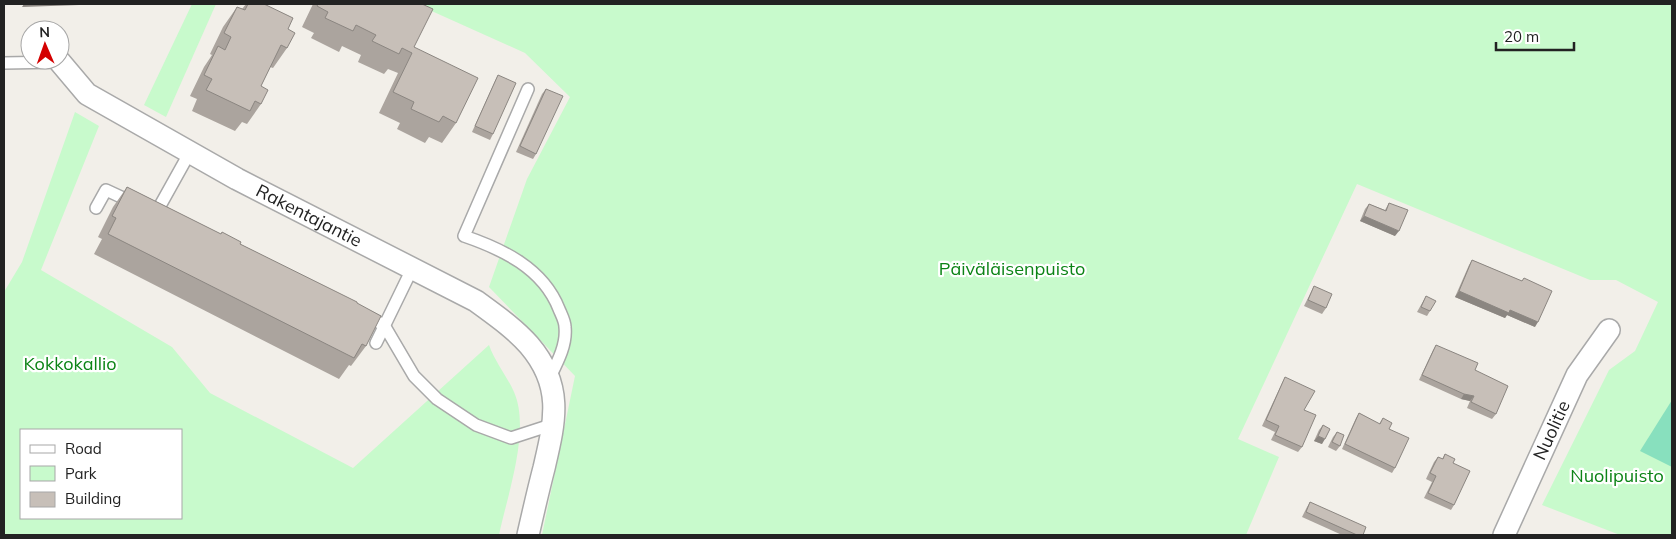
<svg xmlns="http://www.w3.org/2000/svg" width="1676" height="539" viewBox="0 0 1676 539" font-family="Mulish,sans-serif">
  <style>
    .park { fill: #c8facc; fill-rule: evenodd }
    .pitch { fill: #88e0be }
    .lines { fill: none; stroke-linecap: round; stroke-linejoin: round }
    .lane-casing { stroke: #a9a9a9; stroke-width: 14 }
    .street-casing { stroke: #a9a9a9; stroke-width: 24 }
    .lane { stroke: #fff; stroke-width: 11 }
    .street { stroke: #fff; stroke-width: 21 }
    .wall { fill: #aba49e }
    .shaded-wall { fill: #8b8681 }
    .building { fill: #c7bfb8; stroke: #8b8681 }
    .labels { text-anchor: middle; stroke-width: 4.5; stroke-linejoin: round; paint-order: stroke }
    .street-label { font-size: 18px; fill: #222; stroke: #fff }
    .park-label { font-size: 18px; fill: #0c8416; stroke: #fff }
  </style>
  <rect width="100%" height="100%" fill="#f2efe9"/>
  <g class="park">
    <polygon points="192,4 216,4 166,117 144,105"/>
    <polygon points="416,4 1672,4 1672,535 1620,535 1542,505 1609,370 1635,351 1658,302 1616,280 1590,280 1357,184 1238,439 1279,457 1246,535 542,535 575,376 489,287 527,179 570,97 525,53"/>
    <path d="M75,112l24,14 -58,144 131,77 38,46 143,75 136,-123c6,17 18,31 25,47 17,38 -7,104 -15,143h-495v-243l18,-30zM21,430h160v88h-160z"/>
  </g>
  <polygon class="pitch" points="1672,400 1672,467 1640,451"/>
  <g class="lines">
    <g class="lane-casing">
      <g id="lane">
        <polyline points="4,63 60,62"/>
        <path d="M528,89l-64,147c38,13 79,32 95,73 2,5 6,12 6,18 2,18 -8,36 -16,52"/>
        <polyline points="96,208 106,190 134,203"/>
        <polyline points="156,213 190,152"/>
        <polyline points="364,315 384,325 414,376 437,399 476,425 511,438 554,424"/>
        <polyline points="376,343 412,269"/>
      </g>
    </g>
    <g class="street-casing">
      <g id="street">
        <path id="s1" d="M60,62l27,32 150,85 239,122c19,14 38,27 53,44 35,41 26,76 15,123 -6,23 -11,45 -16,67"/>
        <path id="s2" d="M1504,535l73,-160 32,-45"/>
      </g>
    </g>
    <use href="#lane" class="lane"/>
    <use href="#street" class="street"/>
  </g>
  <g class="wall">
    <polygon points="246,4 264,4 288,29 287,48 273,68 270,67 261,86 261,104 247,124 242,122 235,131 192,111 197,99 190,96 204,67 212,55 210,54 223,27 237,7 242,9"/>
    <polygon points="313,4 422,4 414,47 456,123 442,143 429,137 425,143 397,129 400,123 379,113 398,73 388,69 384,74 358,62 361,55 342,46 339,52 311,38 314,33 302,27"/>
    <polygon points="498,75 493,134 490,140 472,132 495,81"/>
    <polygon points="546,89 536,154 533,159 516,152 542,94"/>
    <polygon points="127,187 357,303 366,346 351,366 349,365 339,379 94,254 102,239 98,237 113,207"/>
    <polygon points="1389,203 1395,236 1360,221 1365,209 1369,204 1385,210"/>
    <polygon points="1472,260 1522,281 1524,278 1535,327 1507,315 1505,318 1455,297 1469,265"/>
    <polygon points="1314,286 1326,308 1322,314 1304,306"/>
    <polygon points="1426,296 1430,311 1427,316 1417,312"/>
    <polygon points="1436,345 1475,370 1496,414 1492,419 1467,408 1470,401 1461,399 1419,380 1433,350"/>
    <polygon points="1285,377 1304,410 1302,447 1298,452 1271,440 1275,432 1262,426 1282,383"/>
    <polygon points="1359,413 1379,424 1383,418 1389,429 1395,468 1392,473 1342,449 1356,418"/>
    <polygon points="1323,425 1322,444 1314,441 1319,430"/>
    <polygon points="1337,432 1340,446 1336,451 1328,447 1333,437"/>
    <polygon points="1445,454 1453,463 1454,505 1451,510 1424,498 1432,482 1426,479 1434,462 1438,457 1442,459"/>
    <polygon points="1310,502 1363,535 1342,535 1302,517 1307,507"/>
  </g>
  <g class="shaded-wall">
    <polygon points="24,4 80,4 79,5 22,7"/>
    <polygon points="1364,216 1399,231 1395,236 1360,221"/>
    <polygon points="1459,291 1510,310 1538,322 1535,327 1507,315 1505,318 1455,297"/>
    <polygon points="1464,394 1474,396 1470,401 1461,399"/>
    <polygon points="1318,436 1325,439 1322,444 1314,441"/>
  </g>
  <g class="building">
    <polygon points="248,4 264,4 293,18 288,29 295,33 287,48 281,45 261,86 268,90 261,104 255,101 250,111 206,90 212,79 204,75 218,46 225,50 231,37 224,33 237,7 245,10"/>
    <polygon points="318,4 422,4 433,9 414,47 478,78 456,123 443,116 439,122 411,109 414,102 393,92 412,53 402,48 399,54 372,41 376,35 356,25 353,31 325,18 328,12 317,6"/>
    <polygon points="498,75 516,83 493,134 475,126"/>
    <polygon points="546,89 563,96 536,154 520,146"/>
    <polygon points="127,187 221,234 222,232 241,242 240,244 357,302 357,303 381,316 366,346 362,344 354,358 108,234 116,218 112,216"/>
    <polygon points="1389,203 1408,210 1399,231 1364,216 1369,204 1386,211"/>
    <polygon points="1472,260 1522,281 1524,278 1552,291 1538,322 1510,310 1509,313 1459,291"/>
    <polygon points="1314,286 1332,294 1326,308 1308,300"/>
    <polygon points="1426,296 1436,301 1430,311 1421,307"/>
    <polygon points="1436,345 1478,363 1475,370 1508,386 1496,414 1471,402 1474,396 1464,394 1422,375"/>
    <polygon points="1285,377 1315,391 1304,410 1316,415 1302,447 1275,435 1279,426 1266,420"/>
    <polygon points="1359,413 1380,424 1383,418 1392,423 1389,429 1409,438 1395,468 1345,444"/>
    <polygon points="1323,425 1330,429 1325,439 1318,436"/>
    <polygon points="1337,432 1344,435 1340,446 1332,442"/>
    <polygon points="1445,454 1455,459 1453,463 1470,471 1454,505 1428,493 1436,476 1430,473 1438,457 1443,459"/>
    <polygon points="1310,502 1366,527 1363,535 1357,535 1306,512"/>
  </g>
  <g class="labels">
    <g class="street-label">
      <text dy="6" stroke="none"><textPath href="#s1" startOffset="295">Rakentajantie</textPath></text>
      <text dy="6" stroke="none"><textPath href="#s2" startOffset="115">Nuolitie</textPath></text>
    </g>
    <g class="park-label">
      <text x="1012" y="275">Päiväläisenpuisto</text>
      <text x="70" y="370">Kokkokallio</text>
      <text x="1617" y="482">Nuolipuisto</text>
    </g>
  </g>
  <rect width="1676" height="539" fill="none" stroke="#222222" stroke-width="10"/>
  <rect x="20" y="429" width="162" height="90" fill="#ffffff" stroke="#a7a7a7"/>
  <rect x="30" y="445" width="25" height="8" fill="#ffffff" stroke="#a7a7a7"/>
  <text x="65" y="454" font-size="15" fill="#222222">Road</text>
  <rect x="30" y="466" width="25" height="15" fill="#c8facc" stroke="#a7a7a7"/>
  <text x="65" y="479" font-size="15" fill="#222222">Park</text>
  <rect x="30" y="492" width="25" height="15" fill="#c7bfb8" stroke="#a7a7a7"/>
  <text x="65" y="504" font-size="15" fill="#222222">Building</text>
  <g transform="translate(45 45) rotate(358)"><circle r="24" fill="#ffffff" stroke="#a7a7a7"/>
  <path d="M0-4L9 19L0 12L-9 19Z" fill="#d40000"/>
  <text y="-8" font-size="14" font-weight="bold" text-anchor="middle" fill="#222222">N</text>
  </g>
  <path d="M1496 42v8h78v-8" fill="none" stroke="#222222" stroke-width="2.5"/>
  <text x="1504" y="42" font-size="15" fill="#222222" stroke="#ffffff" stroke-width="4" paint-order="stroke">20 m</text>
</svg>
